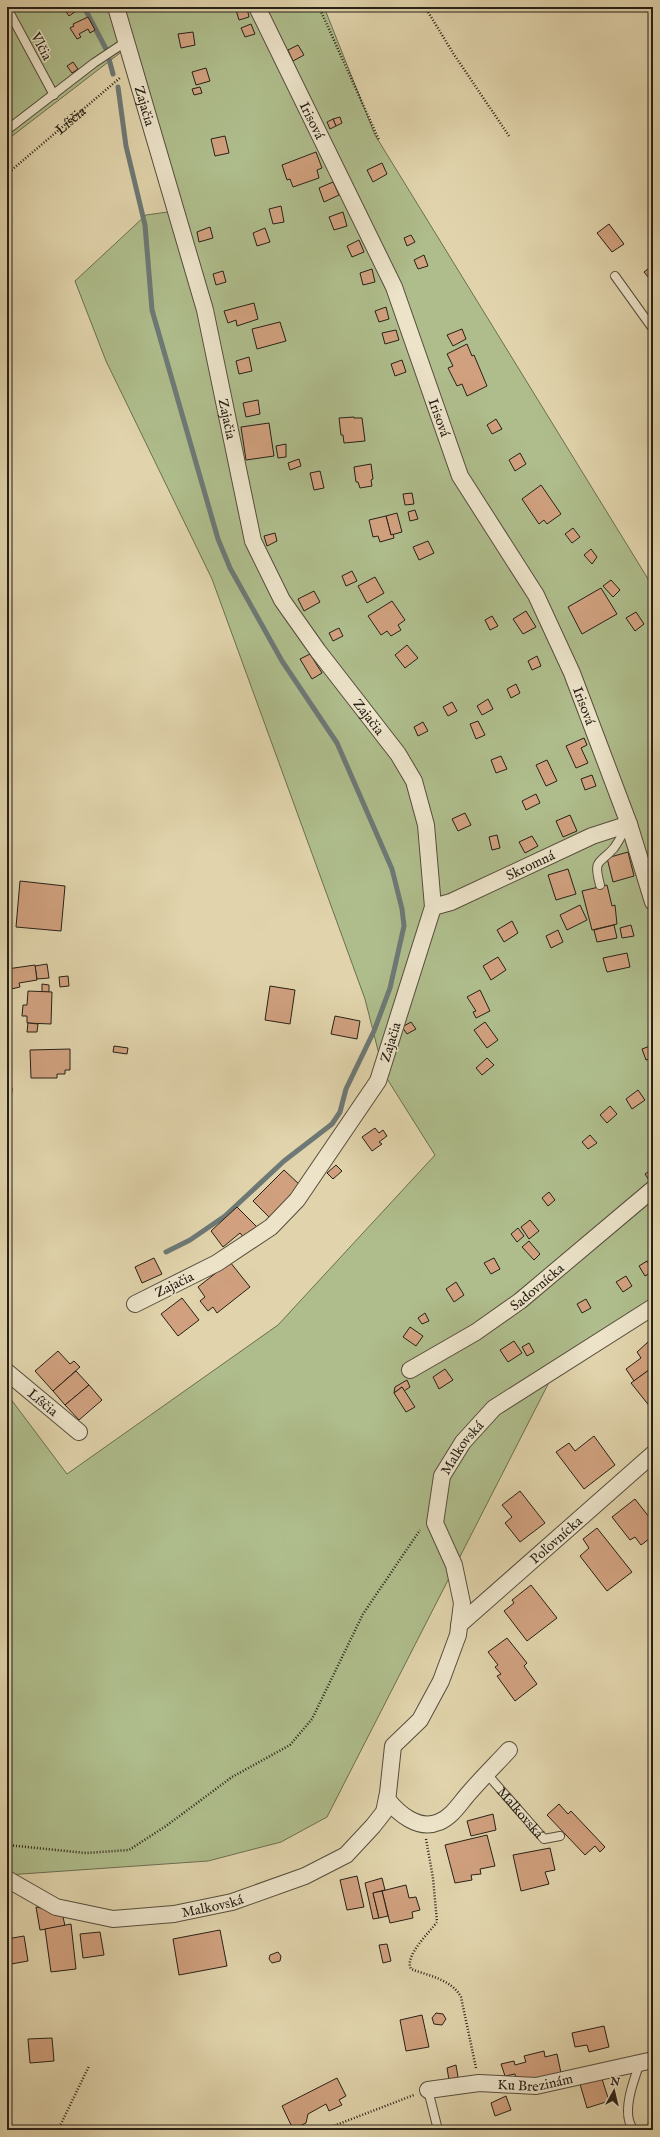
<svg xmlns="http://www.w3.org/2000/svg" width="660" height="2137" viewBox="0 0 660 2137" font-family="'IM FELL English',serif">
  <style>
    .green { fill: #afbd8c; stroke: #6b6e51 }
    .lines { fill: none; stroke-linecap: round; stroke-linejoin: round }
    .stream { stroke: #6d7976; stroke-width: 5 }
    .building { fill: #d1a17f; stroke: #272016 }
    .lane-casing { stroke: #564d3c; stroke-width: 10 }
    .street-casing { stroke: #564d3c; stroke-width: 18 }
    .path { stroke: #272016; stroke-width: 2.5; stroke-dasharray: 1 2; stroke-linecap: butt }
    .lane { stroke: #ece3c9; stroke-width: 8 }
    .street { stroke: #ece3c9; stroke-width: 16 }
    .labels { text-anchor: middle; stroke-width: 3; stroke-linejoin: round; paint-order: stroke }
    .street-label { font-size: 14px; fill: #272016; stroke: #ece3c9 }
  </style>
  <rect width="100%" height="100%" fill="#e1d4ac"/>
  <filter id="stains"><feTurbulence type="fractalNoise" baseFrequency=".005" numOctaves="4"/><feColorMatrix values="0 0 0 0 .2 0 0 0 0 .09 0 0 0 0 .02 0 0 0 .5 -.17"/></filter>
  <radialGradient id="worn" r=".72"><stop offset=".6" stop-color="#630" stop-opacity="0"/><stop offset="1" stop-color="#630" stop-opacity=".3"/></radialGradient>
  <polygon class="green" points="7,7 324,7 375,135 653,587 653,1301 563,1355 327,1817 281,1842 208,1861 7,1875 7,1394 67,1474 278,1325 435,1155 384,1074 365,999 212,579 106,361 75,281 146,215 175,211 129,46 7,140"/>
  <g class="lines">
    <g class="stream">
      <polyline points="84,7 106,49"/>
      <polyline points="109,59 113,74"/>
      <polyline points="118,87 126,146 145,225 152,310 218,539 230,568 282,661 337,743 392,869 402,909 404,926 390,988 374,1031 346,1089 340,1112 332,1124 284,1161 225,1216 190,1240 166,1252"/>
      <polyline points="642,2130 653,2124"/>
    </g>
  </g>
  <g class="building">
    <polygon points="70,7 73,7 76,11 69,16 65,10"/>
    <polygon points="247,8 249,17 239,20 236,10"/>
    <polygon points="88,17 95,30 90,33 88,29 79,34 81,37 77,39 70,28 74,26 73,24"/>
    <polygon points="251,24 255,34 245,37 241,28"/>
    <polygon points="193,32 195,45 181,48 178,34"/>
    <polygon points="298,45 304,55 293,61 288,50"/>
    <polygon points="73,62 78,69 72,73 67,66"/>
    <polygon points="206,68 210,81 196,85 192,72"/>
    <polygon points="200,87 202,93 194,95 192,89"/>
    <polygon points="340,117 342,123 336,126 333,119"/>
    <polygon points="333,119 336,126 330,129 327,122"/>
    <polygon points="225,136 229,153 215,156 211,139"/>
    <polygon points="316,152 322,168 317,170 319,178 293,187 290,179 287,180 282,165"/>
    <polygon points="382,163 387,174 373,182 367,170"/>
    <polygon points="333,182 339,195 324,202 319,188"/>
    <polygon points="281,206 284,222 273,224 269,209"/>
    <polygon points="343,212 347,226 334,230 329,217"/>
    <polygon points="609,224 624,244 612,252 597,233"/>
    <polygon points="210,227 213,238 199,242 197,232"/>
    <polygon points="265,228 270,242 257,246 253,233"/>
    <polygon points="411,235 415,242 407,246 404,238"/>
    <polygon points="359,240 364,252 352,257 347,246"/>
    <polygon points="424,255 428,266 418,269 414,260"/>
    <polygon points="653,265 653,283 644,272"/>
    <polygon points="372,269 375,282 363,285 360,273"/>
    <polygon points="223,271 226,282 216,285 213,274"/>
    <polygon points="254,303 258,319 237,326 236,320 228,323 224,311"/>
    <polygon points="386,307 389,319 379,322 375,311"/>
    <polygon points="280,322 286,341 257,349 252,329"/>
    <polygon points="462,329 466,339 453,346 447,335"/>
    <polygon points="396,330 399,340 385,344 382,333"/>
    <polygon points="467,344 472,356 474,355 487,386 467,396 462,384 457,386 448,368 453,366 447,354"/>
    <polygon points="249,357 252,371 239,374 236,361"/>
    <polygon points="402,360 406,372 395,376 391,364"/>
    <polygon points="258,400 260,414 246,417 243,403"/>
    <polygon points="354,417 354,418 362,418 365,441 344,443 343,435 341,435 339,418"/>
    <polygon points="496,419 502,429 492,434 487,425"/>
    <polygon points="269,423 274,456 246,460 241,427"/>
    <polygon points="286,444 286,457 278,458 276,446"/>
    <polygon points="520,453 526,464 515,471 509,460"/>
    <polygon points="299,459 301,466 290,470 288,463"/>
    <polygon points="371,464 373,479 371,480 372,486 360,488 358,482 356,482 354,467"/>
    <polygon points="320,471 324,488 314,490 310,473"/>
    <polygon points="541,485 561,514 547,524 544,520 539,524 522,499"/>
    <polygon points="412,493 414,504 405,505 403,494"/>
    <polygon points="415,510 418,519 410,521 408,512"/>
    <polygon points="397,513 402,532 391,535 386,516"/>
    <polygon points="386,516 391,535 393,534 394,538 380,542 378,536 373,537 369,520"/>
    <polygon points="573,528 580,537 572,543 565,534"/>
    <polygon points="275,533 277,541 267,546 264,536"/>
    <polygon points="428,541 434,553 419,560 413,547"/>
    <polygon points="591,549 597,557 592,564 584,555"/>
    <polygon points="352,571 357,581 346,586 342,576"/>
    <polygon points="375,577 384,593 367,603 358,586"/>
    <polygon points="611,580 620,590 613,597 603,586"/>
    <polygon points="601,588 617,614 582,634 568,607"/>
    <polygon points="314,591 320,602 304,611 298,599"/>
    <polygon points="392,601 405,620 398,625 401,630 391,636 387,631 381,635 368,616"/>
    <polygon points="526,611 536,627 523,634 513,619"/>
    <polygon points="636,612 644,624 635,631 626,618"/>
    <polygon points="492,616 498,626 490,630 485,620"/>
    <polygon points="339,628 343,636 333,641 329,633"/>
    <polygon points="407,645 418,658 405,668 395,655"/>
    <polygon points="310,654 322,673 312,679 300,659"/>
    <polygon points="537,656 541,666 532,670 528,661"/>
    <polygon points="516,684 520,693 511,698 507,689"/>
    <polygon points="488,699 493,709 482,715 477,706"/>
    <polygon points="452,702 457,711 448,716 443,707"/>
    <polygon points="478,721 485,735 476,739 470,724"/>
    <polygon points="423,722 428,731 418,736 414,727"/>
    <polygon points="584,738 587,745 581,748 588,763 576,768 566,746"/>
    <polygon points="501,756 507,769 496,773 491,760"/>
    <polygon points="547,760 557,781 546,786 536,765"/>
    <polygon points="592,775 596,786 585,790 581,779"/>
    <polygon points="536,794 540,803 526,810 522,801"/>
    <polygon points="465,813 471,825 458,831 452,819"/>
    <polygon points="570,815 577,831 563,837 556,821"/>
    <polygon points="497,835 500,848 492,850 489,837"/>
    <polygon points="532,836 538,846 525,853 519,842"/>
    <polygon points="628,852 634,876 613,882 607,858"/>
    <polygon points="568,869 576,894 556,900 548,875"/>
    <polygon points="20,881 65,886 61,931 16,927"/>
    <polygon points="607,885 612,906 615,905 617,924 592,930 582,891"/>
    <polygon points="580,905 587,920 567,930 560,915"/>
    <polygon points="512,921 518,933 504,942 497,930"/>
    <polygon points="614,925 617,938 597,942 594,930"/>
    <polygon points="631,925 634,936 622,938 620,928"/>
    <polygon points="558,930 563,942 551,948 546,936"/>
    <polygon points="627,953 630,967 607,972 603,958"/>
    <polygon points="498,957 506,970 491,980 483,966"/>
    <polygon points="47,964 49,978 37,979 35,966"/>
    <polygon points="35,965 37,980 19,983 20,987 7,990 7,969"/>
    <polygon points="68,976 69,986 60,987 59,977"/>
    <polygon points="42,984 49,985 49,992 42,992"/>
    <polygon points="270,986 295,990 290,1024 265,1020"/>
    <polygon points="480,990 490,1011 476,1018 473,1012 476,1011 467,997"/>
    <polygon points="28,991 52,992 51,1024 27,1023 27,1016 22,1016 23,1005 27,1005"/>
    <polygon points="335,1016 360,1021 357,1039 331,1034"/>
    <polygon points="411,1022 416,1029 407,1034 402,1027"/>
    <polygon points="485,1022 498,1040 487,1048 474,1030"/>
    <polygon points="28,1023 38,1024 37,1032 27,1032"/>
    <polygon points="653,1045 653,1058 646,1060 642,1049"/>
    <polygon points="114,1046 128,1048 127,1054 113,1052"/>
    <polygon points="70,1049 70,1070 65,1070 65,1074 57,1074 57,1078 31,1078 30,1050"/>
    <polygon points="487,1058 494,1065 482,1075 476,1068"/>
    <polygon points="7,1088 12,1088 11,1102 7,1102"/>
    <polygon points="638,1090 645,1100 632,1109 626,1099"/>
    <polygon points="610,1106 617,1114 607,1123 600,1115"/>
    <polygon points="375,1128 379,1133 383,1130 387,1136 379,1142 382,1144 372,1151 362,1137"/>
    <polygon points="590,1135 597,1143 588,1149 582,1142"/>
    <polygon points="336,1165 342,1171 333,1179 327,1173"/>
    <polygon points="653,1169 653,1182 651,1183 645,1174"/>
    <polygon points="284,1170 301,1186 270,1218 253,1201"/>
    <polygon points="549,1192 555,1200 548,1206 542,1198"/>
    <polygon points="237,1207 260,1230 246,1240 240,1233 223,1247 211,1231"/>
    <polygon points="530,1220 539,1231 529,1239 521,1227"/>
    <polygon points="518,1228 524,1236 517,1242 511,1234"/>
    <polygon points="529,1241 540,1254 534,1260 522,1247"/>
    <polygon points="154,1258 162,1274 142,1283 135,1267"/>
    <polygon points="494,1258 500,1269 491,1274 484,1263"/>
    <polygon points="647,1261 653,1271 645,1276 639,1266"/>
    <polygon points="230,1262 250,1287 217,1313 213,1307 208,1311 200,1301 205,1297 198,1287"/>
    <polygon points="626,1276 632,1286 623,1292 616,1282"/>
    <polygon points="456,1282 464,1295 454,1302 446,1289"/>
    <polygon points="182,1298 199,1320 178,1336 161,1314"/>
    <polygon points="586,1299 591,1308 582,1313 577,1304"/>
    <polygon points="425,1313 429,1321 422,1324 418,1318"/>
    <polygon points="410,1327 423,1336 416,1346 403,1337"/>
    <polygon points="514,1341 522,1353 508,1362 500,1350"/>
    <polygon points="648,1342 653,1349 653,1367 634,1381 626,1369 641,1358 637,1352"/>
    <polygon points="529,1343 534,1352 527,1356 522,1347"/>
    <polygon points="58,1351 70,1364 74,1361 80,1367 53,1391 35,1371"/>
    <polygon points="653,1367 653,1406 651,1408 631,1383"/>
    <polygon points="445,1369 453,1380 439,1389 433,1377"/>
    <polygon points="76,1371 89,1385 65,1405 53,1391"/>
    <polygon points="407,1380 410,1387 404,1391 402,1387 394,1393 395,1387"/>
    <polygon points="89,1385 102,1400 79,1420 65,1405"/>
    <polygon points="402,1387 415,1407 406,1412 394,1393"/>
    <polygon points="594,1436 615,1465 584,1489 556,1452 569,1443 575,1451"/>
    <polygon points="520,1491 545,1523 520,1542 505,1523 512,1517 502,1505"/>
    <polygon points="635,1499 653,1522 653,1536 641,1545 635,1537 630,1540 612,1517"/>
    <polygon points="597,1528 632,1572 607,1591 580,1556 589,1548 583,1539"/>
    <polygon points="531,1585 557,1618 527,1641 504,1611 514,1603 512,1600"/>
    <polygon points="507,1638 527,1663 524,1666 537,1684 515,1701 497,1676 501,1674 495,1667 498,1665 488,1652"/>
    <polygon points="559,1804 568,1814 571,1811 605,1847 600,1852 595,1846 585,1855 547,1815"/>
    <polygon points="493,1814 496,1830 471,1836 467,1821"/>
    <polygon points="487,1835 495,1866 480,1869 481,1874 471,1875 472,1880 455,1883 445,1845"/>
    <polygon points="550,1848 555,1870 545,1872 549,1884 521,1891 513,1855"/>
    <polygon points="357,1876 364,1907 347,1910 340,1880"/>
    <polygon points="382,1878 385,1890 373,1893 379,1918 373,1919 365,1883"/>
    <polygon points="406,1885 409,1898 416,1897 420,1910 412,1912 413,1918 390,1923 382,1891"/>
    <polygon points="382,1891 388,1916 379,1918 373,1893"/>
    <polygon points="36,1907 62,1912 65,1926 40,1930"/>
    <polygon points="71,1924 76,1969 51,1972 45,1929"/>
    <polygon points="220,1930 227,1966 179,1975 173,1939"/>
    <polygon points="100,1932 104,1955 83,1958 80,1934"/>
    <polygon points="24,1936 28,1961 11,1964 10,1959 7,1960 7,1939"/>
    <polygon points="387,1944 391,1961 383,1963 379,1945"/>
    <polygon points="278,1952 281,1956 280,1961 272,1963 269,1959 270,1955"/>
    <polygon points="436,2013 443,2014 446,2019 442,2025 434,2024 432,2018"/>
    <polygon points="422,2015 429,2047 406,2051 400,2020"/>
    <polygon points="604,2026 609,2047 589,2052 587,2045 575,2047 572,2033"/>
    <polygon points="52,2038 54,2061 30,2063 28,2039"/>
    <polygon points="544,2051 545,2057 557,2054 561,2073 517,2082 515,2074 505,2076 501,2064 514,2061 515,2065 526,2062 524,2056"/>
    <polygon points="456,2065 458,2077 449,2080 447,2068"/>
    <polygon points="337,2078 346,2096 339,2100 342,2105 329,2111 326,2104 308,2114 306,2123 293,2129 282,2106"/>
    <polygon points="602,2079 609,2101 587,2108 580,2084"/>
    <polygon points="506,2096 511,2110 495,2116 491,2103"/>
  </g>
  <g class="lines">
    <g class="lane-casing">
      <g id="lane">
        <polyline points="7,8 54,95"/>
        <polyline points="7,130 94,63 127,41"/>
        <polyline points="615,276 653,329"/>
        <path d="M600,885c-7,-27 -1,-20 14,-37 5,-7 9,-15 13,-22"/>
        <path id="s2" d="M487,1774l57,65 16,-3"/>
        <polyline points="428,2090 438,2130"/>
        <path d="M634,2130c-14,-15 0,-51 6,-67"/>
      </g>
    </g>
    <g class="street-casing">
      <g id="street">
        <path id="s3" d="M116,7l89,303 48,231 29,59 36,51 80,103 16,27 12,44 7,82 -55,174 -81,119 -26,27 -54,36 -82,41"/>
        <path id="s4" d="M257,7l137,280 66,189 76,119 36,78 57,151"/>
        <path id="s5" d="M433,907l18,-5 141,-66 37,-12 24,78"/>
        <path id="s6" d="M410,1370l66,-38 44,-31 133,-112"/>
        <path id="s7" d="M7,1372l72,60"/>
        <path id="s8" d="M459,1625l194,-171"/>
        <path d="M387,1799c11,14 31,32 52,23 13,-5 21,-19 30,-29 13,-15 27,-29 40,-43"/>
        <path id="s9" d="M7,1879l49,28 57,12 61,-5 58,-12 73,-26 41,-21 27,-29 11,-14 4,-19 5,-47 27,-26 21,-39 17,-46 4,-32 -8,-38 -19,-42 7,-47 21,-34 31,-34 159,-101"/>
        <path id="s10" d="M428,2090l51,-7 57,3 117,-26"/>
      </g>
    </g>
    <g class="path">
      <polyline points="319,7 379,140"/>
      <polyline points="425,7 453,53 509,136"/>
      <path id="s1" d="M7,174l114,-97"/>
      <path d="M426,1839l7,39 4,44c-8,11 -33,34 -26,47 18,7 40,10 50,28l15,71"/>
      <polyline points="7,1845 86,1853 129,1850 166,1826 232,1777 290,1745 312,1719 363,1614 420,1530"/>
      <polyline points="58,2130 89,2066"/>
      <polyline points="323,2130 414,2095"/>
    </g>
    <use href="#lane" class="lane"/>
    <use href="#street" class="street"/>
  </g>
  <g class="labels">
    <g class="street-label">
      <text transform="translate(42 46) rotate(62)" y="5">Vlčia</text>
      <text dy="5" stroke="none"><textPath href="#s3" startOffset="103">Zajačia</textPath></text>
      <text dy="5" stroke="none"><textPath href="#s1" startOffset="83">Líščia</textPath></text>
      <text dy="5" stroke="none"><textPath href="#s4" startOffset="126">Irisová</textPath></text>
      <text dy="5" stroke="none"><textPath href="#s4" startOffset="450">Irisová</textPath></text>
      <text dy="5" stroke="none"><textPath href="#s3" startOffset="427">Zajačia</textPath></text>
      <text dy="5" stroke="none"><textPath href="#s4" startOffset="774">Irisová</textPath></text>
      <text dy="5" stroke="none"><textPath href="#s3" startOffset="763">Zajačia</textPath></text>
      <text dy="5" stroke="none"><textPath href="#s5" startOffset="106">Skromná</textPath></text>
      <text transform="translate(390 1042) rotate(-73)" y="5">Zajačia</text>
      <text transform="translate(174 1284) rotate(-26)" y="5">Zajačia</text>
      <text dy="5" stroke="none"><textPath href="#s6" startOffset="152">Sadovnícka</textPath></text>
      <text dy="5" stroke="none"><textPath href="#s7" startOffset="47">Líščia</textPath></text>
      <text dy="5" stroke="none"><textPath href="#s9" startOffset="813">Malkovská</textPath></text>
      <text dy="5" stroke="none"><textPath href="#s8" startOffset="129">Poľovnícka</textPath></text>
      <text dy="5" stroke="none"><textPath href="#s2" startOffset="51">Malkovská</textPath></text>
      <text dy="5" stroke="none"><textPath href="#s9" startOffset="215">Malkovská</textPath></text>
      <text dy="5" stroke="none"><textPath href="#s10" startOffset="108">Ku Brezinám</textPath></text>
    </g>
  </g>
  <rect width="660" height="2137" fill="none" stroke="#e1d4ac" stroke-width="24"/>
  <rect x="8" y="8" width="644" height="2121" fill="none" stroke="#272016" stroke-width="2"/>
  <rect x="12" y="12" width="636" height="2113" fill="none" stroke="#272016"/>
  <g transform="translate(614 2091) rotate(8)" stroke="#ece3c9" stroke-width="3" paint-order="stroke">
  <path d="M0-3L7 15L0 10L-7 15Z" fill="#272016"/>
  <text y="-6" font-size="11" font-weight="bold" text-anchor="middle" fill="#272016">N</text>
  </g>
  <rect width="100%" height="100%" filter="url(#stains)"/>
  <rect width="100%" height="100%" fill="url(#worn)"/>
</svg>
